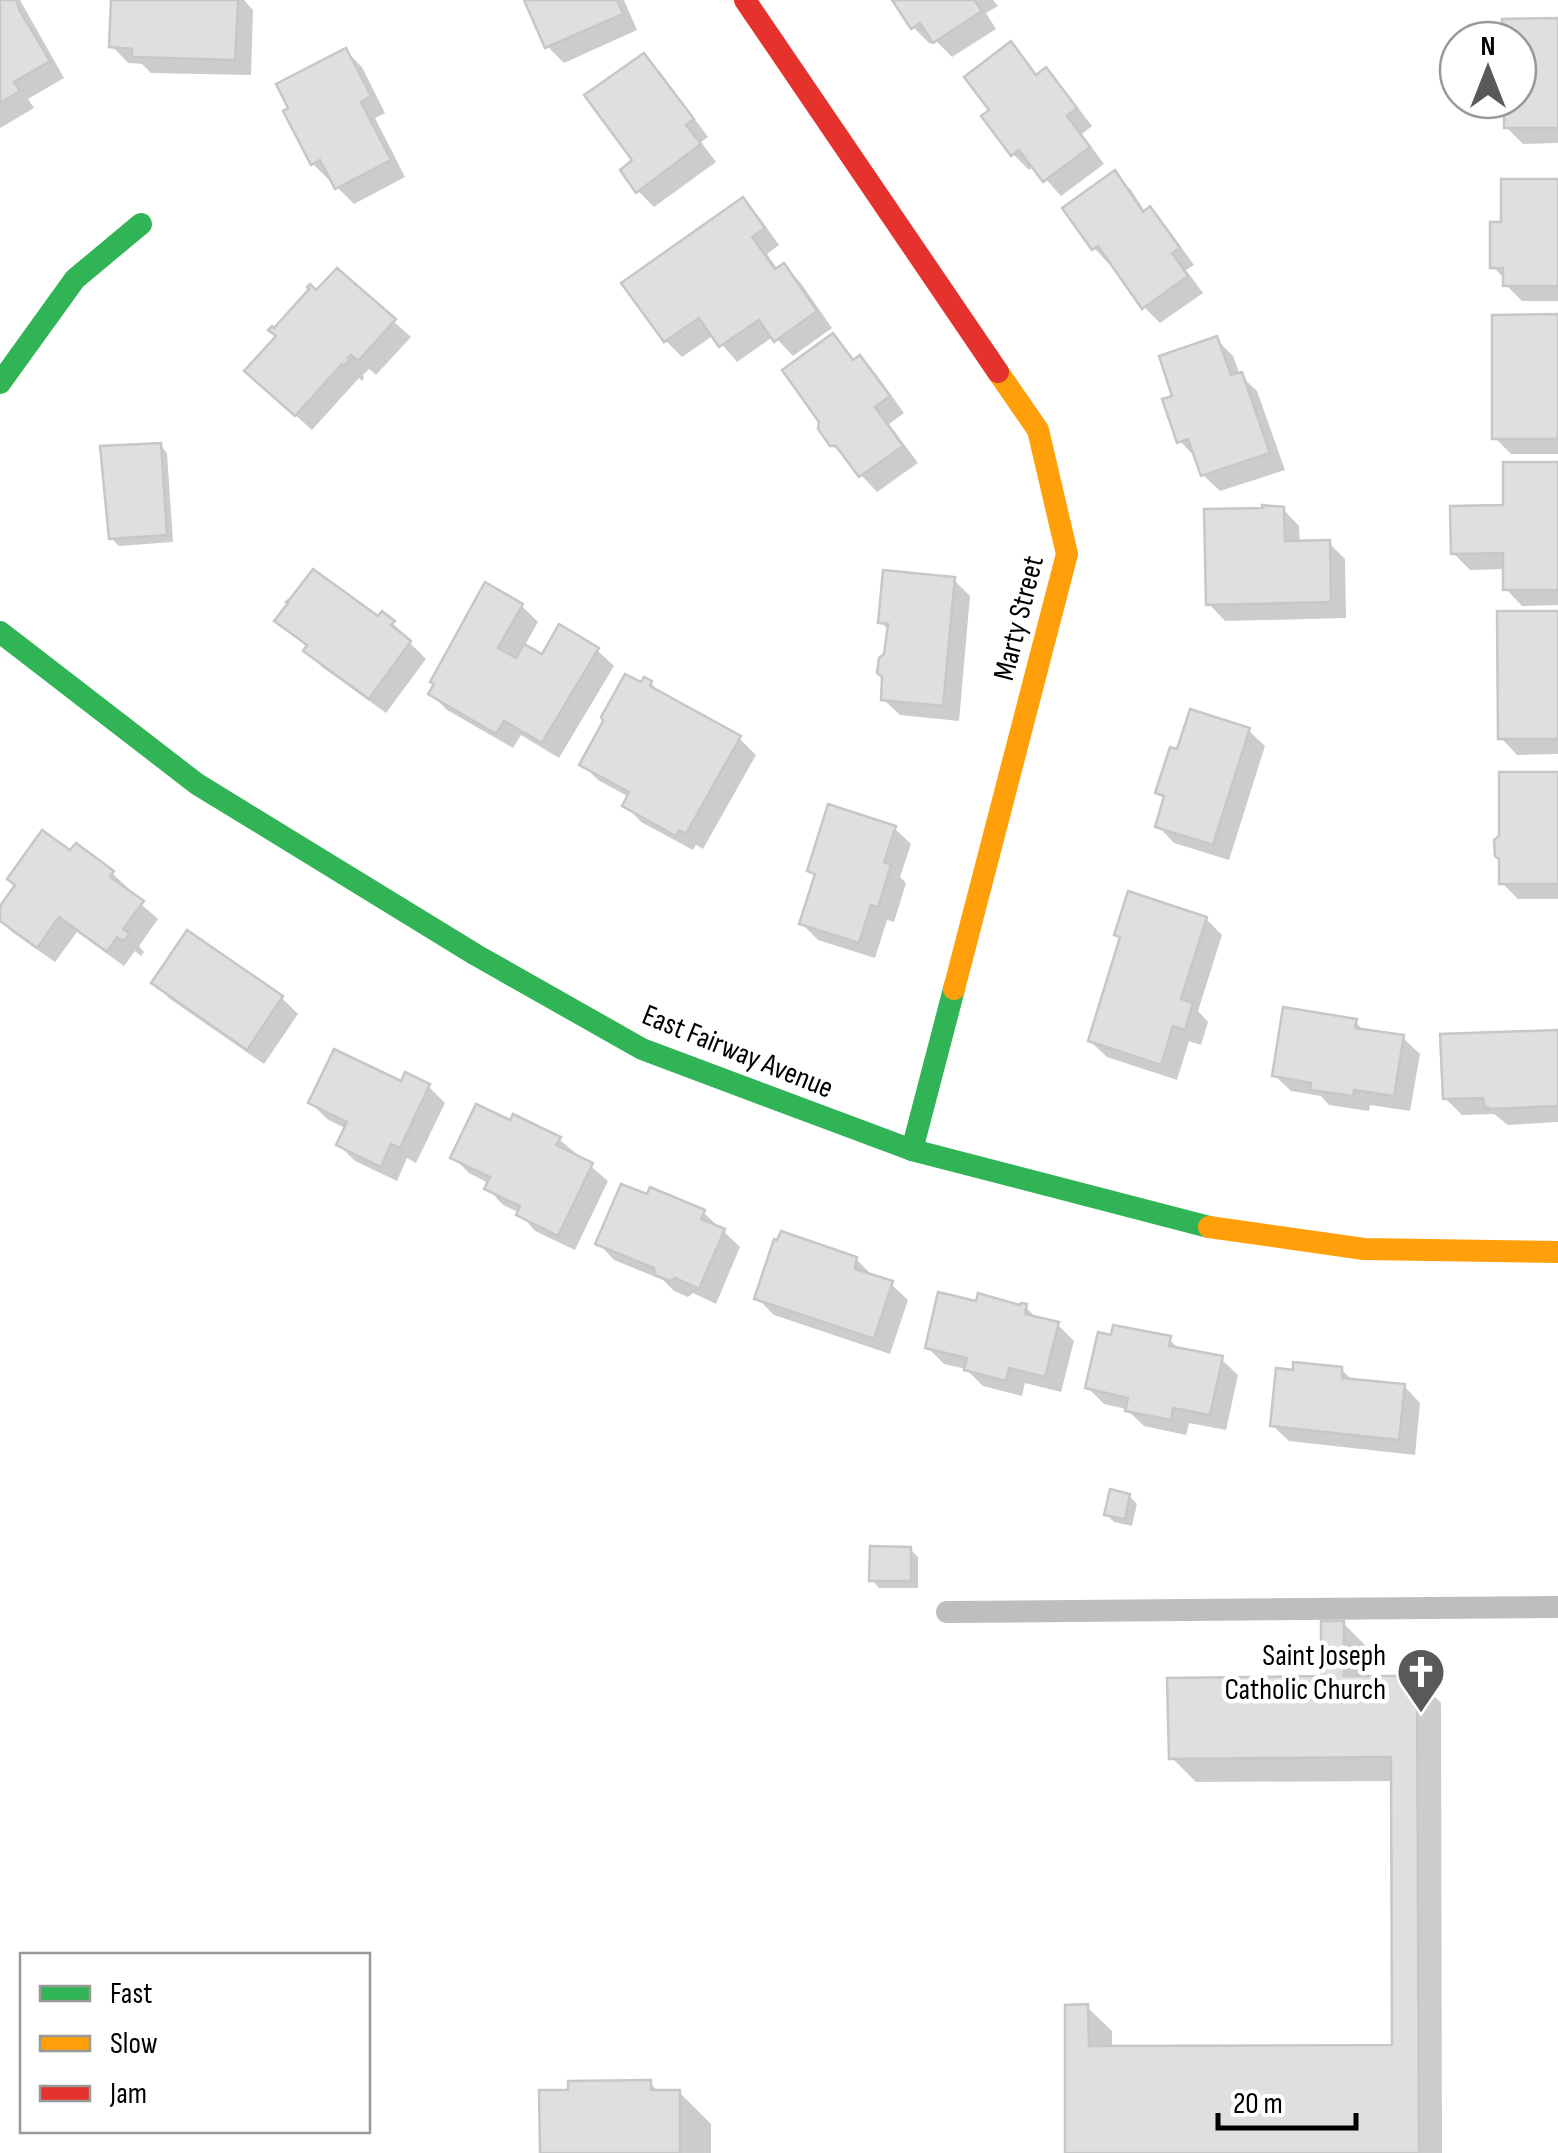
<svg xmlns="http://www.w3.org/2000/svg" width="1558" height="2153" viewBox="0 0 1558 2153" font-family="'Sofia Sans Condensed',sans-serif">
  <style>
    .shadow { fill: #0003 }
    .building { fill: #dfdfdf; stroke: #c7c7c7; stroke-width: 2.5 }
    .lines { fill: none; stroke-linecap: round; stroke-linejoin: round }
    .lane { stroke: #bebebe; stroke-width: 22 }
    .fast { stroke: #30b455; stroke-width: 22 }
    .slow { stroke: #ff9f0a; stroke-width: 22 }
    .jam { stroke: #e5322d; stroke-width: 22 }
    .labels { text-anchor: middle; stroke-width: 9; stroke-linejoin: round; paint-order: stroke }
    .street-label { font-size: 30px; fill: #000; stroke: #fff }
    .poi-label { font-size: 30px; fill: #000; stroke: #fff; text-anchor: end }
  </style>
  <rect width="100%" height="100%" fill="#fff"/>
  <g class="shadow">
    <polygon points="0,0 20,0 64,78 28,99 34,108 0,128"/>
    <polygon points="113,0 244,0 253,10 251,75 151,73 142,64 128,63 112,46"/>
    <polygon points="527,0 624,0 637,30 564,63 548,47"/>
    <polygon points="895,0 993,0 998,6 986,13 996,29 952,57 935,40 930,44 913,27"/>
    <polygon points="1558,21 1558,143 1523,144 1506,127 1506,120 1499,112 1499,100 1518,100 1518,40 1505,40"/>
    <polygon points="1011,44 1038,76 1046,70 1062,87 1092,126 1082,134 1104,164 1061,196 1034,166 1029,170 1013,154 992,110"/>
    <polygon points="346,51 362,67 385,113 375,118 405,177 354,204 337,187 333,178 329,180 313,164"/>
    <polygon points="644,56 660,72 708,137 701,142 716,162 654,207 638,191 636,161"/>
    <polygon points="1114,174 1131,190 1146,213 1150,210 1166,226 1194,265 1186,270 1203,293 1160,323 1144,307 1113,263 1110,265 1094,248"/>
    <polygon points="1558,181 1558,301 1522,301 1506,285 1506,280 1492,266"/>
    <polygon points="743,200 759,217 779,245 767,254 778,270 783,266 800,282 832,328 793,356 774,336 737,362 714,335 682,357 666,341"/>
    <polygon points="337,271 411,337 376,375 369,369 363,375 364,378 362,381 359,378 312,430 264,387 316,293"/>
    <polygon points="1558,317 1558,454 1511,454 1495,438"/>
    <polygon points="833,337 856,361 860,358 876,374 904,413 889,424 918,463 877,492 832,444 822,421"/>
    <polygon points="1216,339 1233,356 1240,375 1257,391 1285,470 1220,491 1203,475 1196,458 1180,441 1176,398"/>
    <polygon points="160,445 167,453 173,542 119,546 111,538"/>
    <polygon points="1558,464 1558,605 1522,606 1506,589 1505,569 1470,570 1453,553"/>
    <polygon points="1283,509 1299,526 1300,544 1329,543 1345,559 1346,618 1225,621 1209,604"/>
    <polygon points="954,580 970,596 959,721 900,715 883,699 889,631 881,622"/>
    <polygon points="522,606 538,622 524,647 543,658 597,650 614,666 559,758 521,735 513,748 447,710 431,694"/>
    <polygon points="1558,613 1558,754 1517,755 1501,738"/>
    <polygon points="382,614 410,639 408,641 426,659 386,713 322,667 306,650 308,648 278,621 379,620"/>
    <polygon points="651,683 664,697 739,738 756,755 703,849 696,845 693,850 641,822 625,805 629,797 598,780 582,764 642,685"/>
    <polygon points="1248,730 1265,746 1229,860 1174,843 1158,826 1166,800 1158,792 1179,752"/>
    <polygon points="1558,775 1558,899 1518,899 1502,883"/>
    <polygon points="894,828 911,844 900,877 906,883 894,922 887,920 875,958 818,940 802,924 817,877 810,870"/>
    <polygon points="71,854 112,873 129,889 127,892 158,919 139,946 144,952 141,956 135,951 124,966 77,932 55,962 12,932 0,920 0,910"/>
    <polygon points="1206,919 1222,935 1198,1011 1208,1022 1201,1045 1189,1041 1177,1080 1107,1057 1090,1041 1122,940 1117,934"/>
    <polygon points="188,934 282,998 298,1014 264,1064 170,999 154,983"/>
    <polygon points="1355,1022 1366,1032 1403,1038 1420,1054 1410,1111 1370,1105 1369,1111 1329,1105 1321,1096 1291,1091 1274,1075"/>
    <polygon points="1558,1032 1558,1122 1508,1125 1494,1114 1462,1115 1445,1098"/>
    <polygon points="402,1084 428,1086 445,1103 416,1163 407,1158 397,1181 355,1161 339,1145 347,1129 327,1119 311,1103"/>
    <polygon points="559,1139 608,1181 575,1250 535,1231 520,1213 503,1205 487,1188 490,1184 469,1173 453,1157"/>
    <polygon points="703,1212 740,1247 716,1304 693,1293 688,1297 674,1291 663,1280 614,1260 598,1243"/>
    <polygon points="856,1259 873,1276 891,1284 908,1300 890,1354 774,1315 757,1298"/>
    <polygon points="978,1304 1025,1307 1038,1319 1057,1324 1074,1341 1061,1392 1025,1383 1022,1396 983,1386 966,1369 944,1364 927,1347"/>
    <polygon points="1169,1339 1181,1351 1221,1359 1238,1375 1226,1430 1189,1423 1186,1435 1144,1426 1126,1409 1104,1404 1088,1388"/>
    <polygon points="1341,1369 1353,1381 1404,1386 1420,1403 1415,1455 1289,1441 1272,1425"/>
    <polygon points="1129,1496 1137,1504 1132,1526 1114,1522 1107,1515"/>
    <polygon points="910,1549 918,1557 918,1588 879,1588 872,1580"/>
    <polygon points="1343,1623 1368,1648 1368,1678 1416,1678 1441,1703 1442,2153 1068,2153 1087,2007 1112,2031 1112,2048 1395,2048 1394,1781 1196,1782 1172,1758 1324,1678"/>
    <polygon points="650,2083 659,2092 679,2092 711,2124 711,2153 542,2153 571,2092"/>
  </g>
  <g class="building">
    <polygon points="0,0 16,0 20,11 50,61 14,82 20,91 0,103"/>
    <polygon points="111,0 238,0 235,60 132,57 132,49 109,47"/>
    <polygon points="524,0 617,0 623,14 545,48"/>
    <polygon points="892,0 974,0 982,11 933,43 920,23 911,29"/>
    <polygon points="1558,18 1558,128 1504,128 1504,113 1496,113 1496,100 1518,100 1518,40 1502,40 1502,19"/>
    <polygon points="1011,41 1036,75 1046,67 1077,108 1067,116 1090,147 1043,182 1019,150 1011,156 981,116 989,110 964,77"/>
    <polygon points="346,48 371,96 361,102 391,160 335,189 320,160 311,165 283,111 288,108 276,84"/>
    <polygon points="644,53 694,119 686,125 701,144 636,193 620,170 632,160 584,95"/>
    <polygon points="1115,170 1143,212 1150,206 1180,248 1172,253 1188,276 1142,309 1098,246 1092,250 1062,208"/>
    <polygon points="1501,179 1558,179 1558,286 1503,286 1503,268 1490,268 1490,222 1501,222"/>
    <polygon points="743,197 765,228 752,237 775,269 784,263 817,311 774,342 759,320 719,347 699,318 664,342 621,283"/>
    <polygon points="337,268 396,319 358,361 351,355 348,358 350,360 344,366 342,364 295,416 244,371 276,336 268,330 272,326 274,328 309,289 307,287 310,284 316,290"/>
    <polygon points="1558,314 1558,439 1492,439 1492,315"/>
    <polygon points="833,333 853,360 860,355 890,396 875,407 903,446 859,477 836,446 830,446 818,429 819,422 782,370"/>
    <polygon points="1217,336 1231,375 1242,372 1270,453 1201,476 1188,439 1177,443 1162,399 1172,396 1159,356"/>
    <polygon points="161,443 167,535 109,539 100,446"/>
    <polygon points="1503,462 1558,462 1558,590 1503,590 1503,553 1451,554 1450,506 1503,505"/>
    <polygon points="1262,505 1284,507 1285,541 1330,540 1331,602 1206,605 1204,509 1263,508"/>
    <polygon points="313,569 378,616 382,611 395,621 391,625 411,641 369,699 303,651 307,645 274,621 288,603 286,602 290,599"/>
    <polygon points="883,570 955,577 943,706 881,700 882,677 877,673 879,658 884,654 888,624 878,623"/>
    <polygon points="485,582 523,604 498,648 516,658 524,644 542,654 559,624 599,648 542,743 504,721 496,734 428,694 434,684 430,682"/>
    <polygon points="1497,611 1558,611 1558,739 1498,739"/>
    <polygon points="625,674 641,682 644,677 652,681 650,686 741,736 686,834 679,830 676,836 622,806 629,792 579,765 603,721 601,717"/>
    <polygon points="1190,709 1250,728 1213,845 1155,827 1164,796 1155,793 1170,747 1177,749"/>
    <polygon points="1499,772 1558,772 1558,884 1499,884 1499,859 1495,856 1494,840 1499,836"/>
    <polygon points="828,804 896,826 884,862 891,865 878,907 871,905 859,943 799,924 815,874 807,871"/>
    <polygon points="42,830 70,850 76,843 114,871 110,877 144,901 123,929 130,934 123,941 117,937 107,952 59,917 37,948 0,921 0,906 15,885 7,879"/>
    <polygon points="1128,891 1207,917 1181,999 1193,1003 1185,1030 1173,1026 1161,1065 1088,1041 1120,937 1114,935"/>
    <polygon points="187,930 283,996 247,1050 151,983"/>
    <polygon points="1283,1007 1357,1019 1355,1028 1404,1035 1394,1096 1354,1090 1353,1096 1310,1090 1311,1083 1272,1076"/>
    <polygon points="1558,1030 1558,1106 1489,1109 1488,1107 1485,1108 1483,1098 1443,1099 1440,1034"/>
    <polygon points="334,1049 401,1081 405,1072 430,1084 400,1148 391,1144 381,1167 336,1145 347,1122 308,1103"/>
    <polygon points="476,1104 510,1120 513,1114 561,1137 556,1145 593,1163 558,1236 516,1215 520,1206 484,1189 490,1177 450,1158"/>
    <polygon points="621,1184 647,1194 650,1187 705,1210 701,1219 725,1229 699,1289 675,1278 670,1281 655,1275 654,1268 595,1244"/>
    <polygon points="781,1231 857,1257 855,1269 893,1281 874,1339 754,1299 774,1239 777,1240"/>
    <polygon points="938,1292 976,1301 978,1293 1020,1305 1021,1303 1027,1304 1025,1314 1059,1322 1045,1377 1009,1368 1006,1381 964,1370 967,1358 925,1348"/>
    <polygon points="1113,1325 1171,1336 1169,1346 1223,1356 1210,1415 1173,1408 1171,1420 1125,1411 1128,1398 1085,1388 1098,1332 1111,1335"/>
    <polygon points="1293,1362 1342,1367 1342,1378 1405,1384 1399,1440 1270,1426 1276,1368 1293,1370"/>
    <polygon points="1110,1489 1130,1494 1125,1519 1104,1515"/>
    <polygon points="870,1546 911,1547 911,1581 869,1581"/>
    <polygon points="1321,1621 1344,1621 1344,1676 1417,1676 1419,2153 1065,2153 1065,2005 1088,2004 1089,2046 1392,2045 1391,1757 1169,1759 1167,1678 1321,1676"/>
    <polygon points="651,2080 651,2090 680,2090 680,2153 540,2153 539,2090 568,2090 568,2081"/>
  </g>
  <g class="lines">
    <polyline class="lane" points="947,1612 1558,1607"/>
    <g class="fast">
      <polyline points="0,383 75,279 141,224"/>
      <polyline points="0,632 197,784 476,955 642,1049 912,1150 1209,1227"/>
      <polyline points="912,1150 954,989"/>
    </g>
    <g class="slow">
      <polyline points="954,989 1067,554 1038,430 998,372"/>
      <polyline points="1209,1227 1364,1249 1558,1252"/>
    </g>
    <polyline class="jam" points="745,0 998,372"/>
  </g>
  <defs>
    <g id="church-pin" transform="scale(2.5)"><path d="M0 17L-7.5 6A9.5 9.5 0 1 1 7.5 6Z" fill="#595959" stroke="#fff"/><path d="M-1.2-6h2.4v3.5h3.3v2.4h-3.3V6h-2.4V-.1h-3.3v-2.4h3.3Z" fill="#fff"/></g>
  </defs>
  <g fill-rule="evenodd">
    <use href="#church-pin" x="1421" y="1672"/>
  </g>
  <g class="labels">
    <g class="street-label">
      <text transform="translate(1018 618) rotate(-76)" y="10">Marty Street</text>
      <text transform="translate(738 1051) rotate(22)" y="10">East Fairway Avenue</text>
    </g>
    <g class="poi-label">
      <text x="1386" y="1665">Saint Joseph<tspan x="1386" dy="34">Catholic Church</tspan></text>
    </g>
  </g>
  <rect x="20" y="1953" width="350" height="180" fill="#ffffff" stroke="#999999" stroke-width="2.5"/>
  <rect x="40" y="1986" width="50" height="15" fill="#30b455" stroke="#999999" stroke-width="2.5"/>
  <text x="110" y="2003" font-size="30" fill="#000000">Fast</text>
  <rect x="40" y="2036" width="50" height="15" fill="#ff9f0a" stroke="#999999" stroke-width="2.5"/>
  <text x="110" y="2053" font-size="30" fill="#000000">Slow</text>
  <rect x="40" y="2086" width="50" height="15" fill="#e5322d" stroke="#999999" stroke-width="2.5"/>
  <text x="110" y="2103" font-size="30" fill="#000000">Jam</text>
  <g transform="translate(1488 70)"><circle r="48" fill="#ffffff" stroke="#999999" stroke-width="2.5"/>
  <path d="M0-8L18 38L0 25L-18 38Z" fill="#595959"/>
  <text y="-15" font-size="28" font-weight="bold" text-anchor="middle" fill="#000000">N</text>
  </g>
  <path d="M1218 2113v15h138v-15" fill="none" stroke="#000000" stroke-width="5"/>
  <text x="1233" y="2113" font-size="30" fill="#000000" stroke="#ffffff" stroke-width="8" paint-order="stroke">20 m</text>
</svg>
